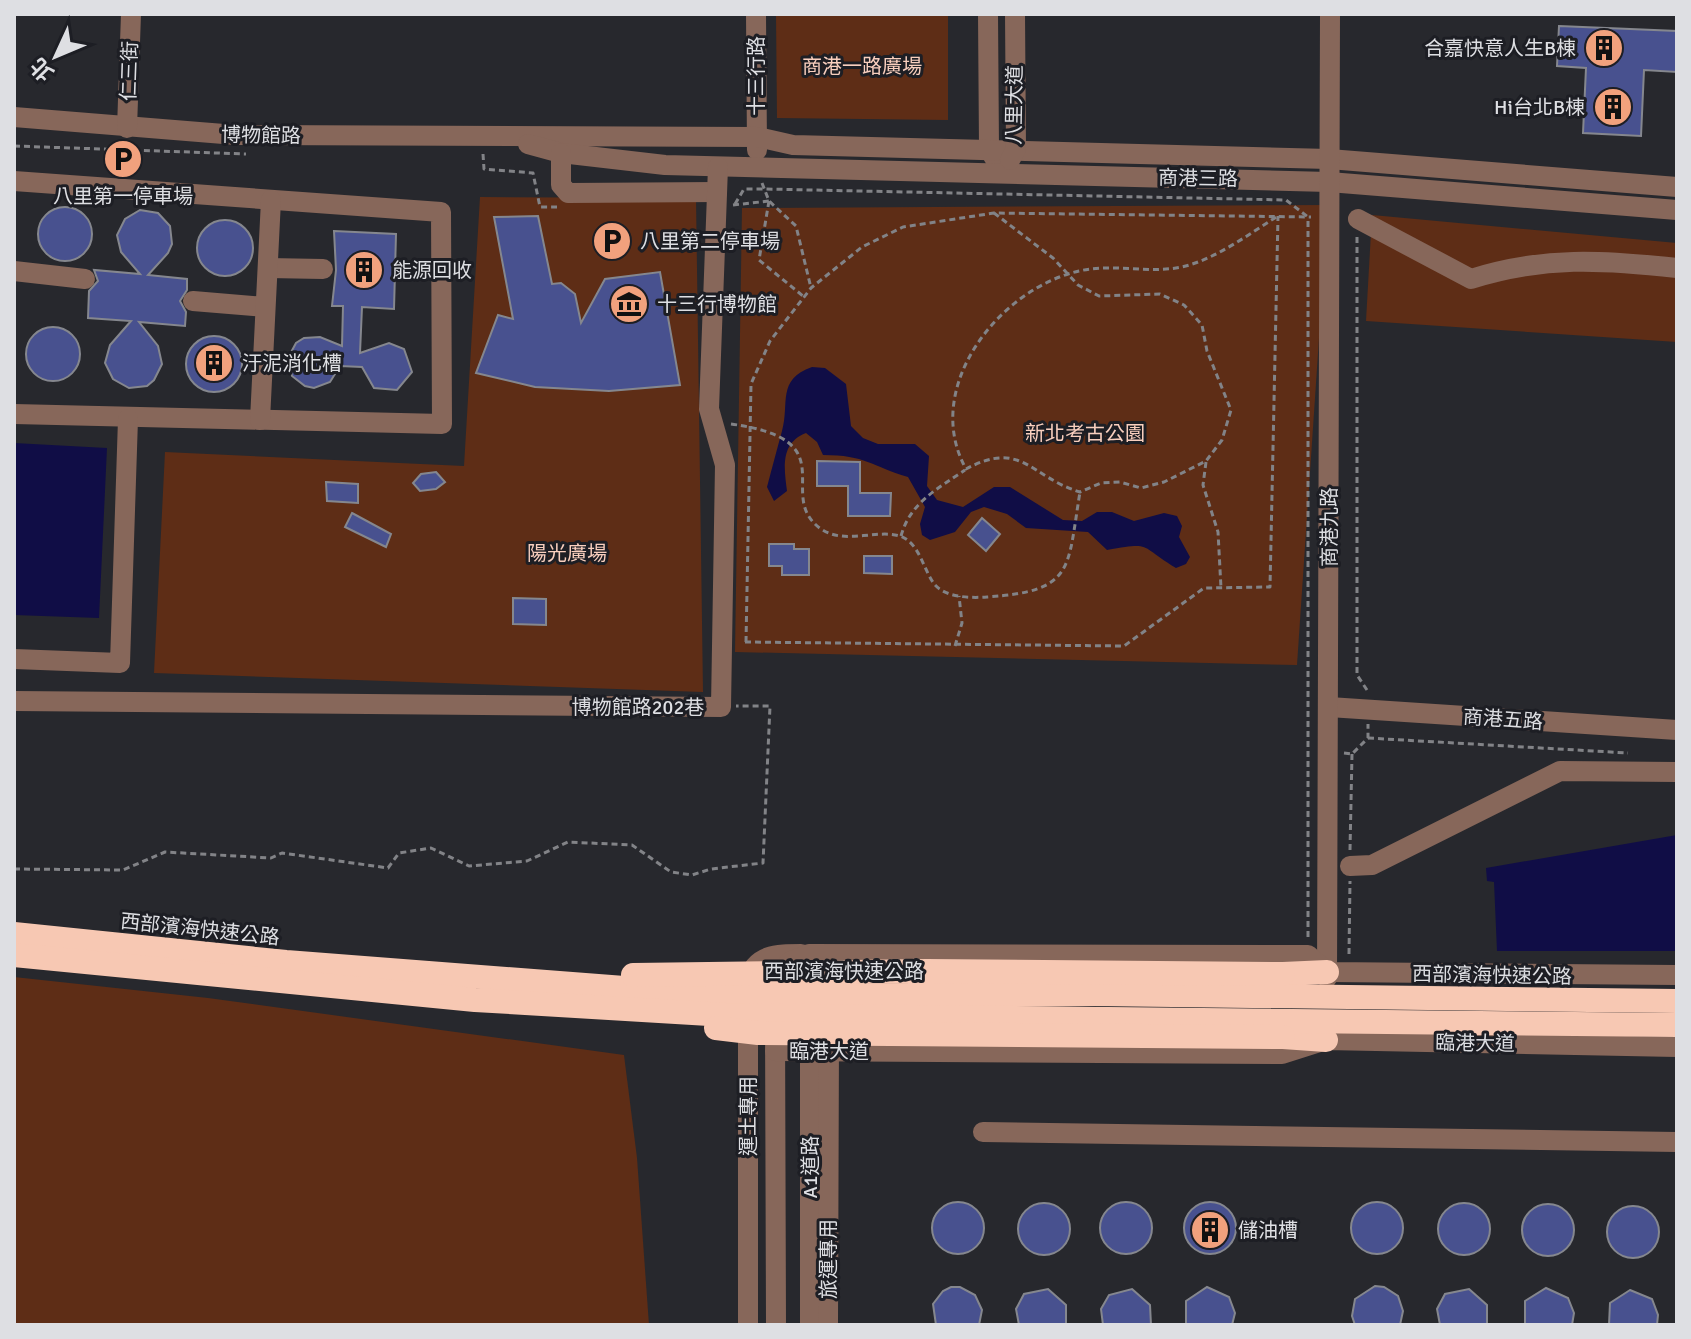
<svg xmlns="http://www.w3.org/2000/svg" width="1691" height="1339" viewBox="0 0 1691 1339" font-family="Signika,'Noto Sans TC',sans-serif">
  <style>
    .green { fill: #5e2d16 }
    .water { fill: #100d46 }
    .building { fill: #48518f; stroke: #85878e; stroke-width: 2 }
    .lines { fill: none; stroke-linecap: round; stroke-linejoin: round }
    .path { stroke: #828387; stroke-width: 3; stroke-dasharray: 6 4; stroke-linecap: butt }
    .minor { stroke: #87675a; stroke-width: 20 }
    .highway { stroke: #f7c8b3; stroke-width: 24 }
    .highway-bridge { stroke: #f7c8b3; stroke-width: 24 }
    .labels { text-anchor: middle; stroke-width: 6; stroke-linejoin: round; paint-order: stroke }
    .poi-label { font-size: 20px; fill: #dedfe3; stroke: #1d1e24; text-anchor: start }
    .park-label { font-size: 20px; fill: #f9cfbe; stroke: #1d1e24 }
    .street-label { font-size: 20px; fill: #dedfe3; stroke: #1d1e24 }
  </style>
  <rect width="100%" height="100%" fill="#27282d"/>
  <g class="green">
    <polygon points="776,14 948,14 948,120 777,118"/>
    <polygon points="480,197 696,198 703,692 154,673 165,452 464,466"/>
    <polygon points="1328,205 1297,665 735,652 742,208"/>
    <polygon points="1372,215 1677,243 1677,342 1366,321"/>
    <polygon points="14,977 208,998 624,1055 637,1158 649,1325 14,1325"/>
  </g>
  <g class="water">
    <path d="M812,367l13,1 21,16 5,42 12,12 15,6h37l14,12 -2,30 10,14 26,7 31,-20h16l53,33 19,1 15,-9h15l22,9 30,-8 13,3 5,10 -3,11 11,20 -4,7 -10,4c-38,-23 -23,-26 -69,-18l-19,-18 -62,-4 -19,-14 -23,-7 -13,5 -16,20 -25,8 -8,-5 -2,-11 5,-17 -17,-30c-37,-11 -42,-22 -85,-22l-6,-13 -11,-9c-26,10 -22,35 -19,58l-13,10 -7,-14c5,-19 10,-38 15,-56 8,-28 -6,-51 30,-64z"/>
    <polygon points="14,443 107,448 99,618 14,615"/>
    <polygon points="1677,835 1677,951 1497,951 1494,882 1487,881 1486,868"/>
  </g>
  <g class="building">
    <polygon points="1559,26 1677,31 1677,72 1644,70 1641,136 1583,133 1586,68 1557,66"/>
    <circle cx="65" cy="234" r="27"/>
    <polygon points="140,210 158,213 170,226 172,244 168,253 148,275 187,279 187,290 180,301 186,312 185,326 139,322 158,346 162,364 154,380 147,386 129,388 113,379 105,363 110,345 131,321 88,318 89,291 98,281 94,270 140,274 121,252 117,235 125,219"/>
    <polygon points="538,216 552,284 561,283 575,294 581,323 605,279 660,272 680,385 609,391 535,387 476,373 498,315 513,319 494,217"/>
    <circle cx="225" cy="248" r="28"/>
    <polygon points="334,231 396,234 394,309 362,307 360,353 389,343 404,349 412,372 397,390 374,388 362,367 340,366 330,382 314,388 305,386 292,376 288,358 296,343 304,338 320,337 342,346 343,306 332,306 336,270"/>
    <circle cx="53" cy="354" r="27"/>
    <circle cx="214" cy="364" r="28"/>
    <polygon points="817,461 860,462 860,493 891,493 890,516 848,516 848,486 817,486"/>
    <polygon points="436,472 445,482 436,489 420,491 413,483 421,474"/>
    <polygon points="326,482 358,484 358,503 327,501"/>
    <polygon points="352,513 391,534 386,547 345,527"/>
    <polygon points="982,518 1000,534 986,551 968,535"/>
    <polygon points="769,544 794,544 794,549 809,549 809,575 782,575 782,566 769,566"/>
    <polygon points="864,556 892,556 892,574 864,573"/>
    <polygon points="513,598 546,599 546,625 513,624"/>
    <circle cx="1210" cy="1228" r="26"/>
    <circle cx="1126" cy="1228" r="26"/>
    <circle cx="958" cy="1228" r="26"/>
    <circle cx="1377" cy="1228" r="26"/>
    <circle cx="1044" cy="1229" r="26"/>
    <circle cx="1464" cy="1229" r="26"/>
    <circle cx="1548" cy="1230" r="26"/>
    <circle cx="1633" cy="1232" r="26"/>
    <polygon points="1375,1286 1384,1287 1398,1296 1403,1311 1400,1325 1355,1325 1352,1316 1355,1299"/>
    <polygon points="951,1287 960,1287 975,1295 982,1310 979,1325 936,1325 933,1304 943,1291"/>
    <polygon points="1207,1287 1229,1297 1235,1313 1232,1325 1186,1325 1186,1301"/>
    <polygon points="1546,1288 1568,1298 1574,1313 1572,1325 1525,1325 1525,1301"/>
    <polygon points="1048,1289 1066,1305 1066,1325 1019,1325 1016,1309 1024,1294"/>
    <polygon points="1132,1289 1150,1305 1151,1325 1103,1325 1101,1309 1109,1295"/>
    <polygon points="1469,1289 1487,1305 1487,1325 1440,1325 1437,1309 1445,1294"/>
    <polygon points="1630,1290 1652,1299 1658,1315 1657,1325 1609,1325 1610,1303"/>
  </g>
  <g class="lines">
    <g class="path">
      <polyline points="14,146 246,154"/>
      <polyline points="483,154 484,169 533,173 540,207 557,207"/>
      <polyline points="762,183 769,201 796,226 811,288"/>
      <polyline points="769,201 759,260 803,296"/>
      <polyline points="735,204 744,189 765,189 1286,200 1308,217"/>
      <polyline points="733,205 769,201"/>
      <path d="M994,213l59,45 25,27 21,11 61,-2 24,11 18,20 5,26 24,59 -9,30 -16,21 -42,21 -23,6 -21,-6 -19,1 -21,9c-50,-15 -58,-53 -114,-23 -45,-81 33,-180 113,-198 34,-8 68,3 103,-4 34,-8 67,-33 96,-51"/>
      <polyline points="1357,237 1357,675 1369,693"/>
      <path d="M731,424c118,16 42,71 90,105 23,16 55,0 79,7 20,7 23,34 35,49 12,13 36,13 52,12 88,-6 80,-27 93,-105"/>
      <polyline points="1206,462 1203,485 1218,532 1221,588"/>
      <path d="M901,536c9,-33 36,-47 64,-66"/>
      <polyline points="745,642 1124,646 1204,588 1270,587 1278,216"/>
      <polyline points="746,642 751,384 770,341 811,288 862,247 903,227 994,213 1311,217"/>
      <polyline points="955,646 962,623 959,596"/>
      <polyline points="1368,738 1628,753"/>
      <polyline points="1344,753 1352,754 1368,738 1368,724"/>
      <polyline points="1350,850 1352,754"/>
      <polyline points="14,869 123,870 165,852 271,858 282,853 388,868 399,853 431,848 469,866 527,861 568,842 632,845 671,872 692,875 711,869 763,863 770,706 736,706"/>
      <polyline points="1308,937 1308,217"/>
      <polyline points="1349,954 1350,881"/>
    </g>
    <g class="minor">
      <polyline points="756,14 757,150"/>
      <polyline points="988,14 989,149 995,159"/>
      <polyline points="14,117 236,135 757,137 793,145 1329,159 1677,187"/>
      <polyline points="127,128 131,14"/>
      <polyline points="528,144 561,153 665,165 1329,182 1677,210"/>
      <polyline points="561,153 561,185 568,193 717,192"/>
      <polyline points="1010,160 1016,149 1015,14"/>
      <polyline points="14,181 441,212 442,424 14,414"/>
      <path d="M1358,219l113,60c73,-23 132,-19 206,-11"/>
      <polyline points="268,268 323,269"/>
      <polyline points="14,271 85,279"/>
      <polyline points="193,301 265,307"/>
      <polyline points="260,420 271,200"/>
      <polyline points="14,659 120,663 128,419"/>
      <polyline points="14,701 721,707 725,465 709,409 718,167"/>
      <polyline points="1329,707 1677,730"/>
      <polyline points="1350,866 1372,865 1560,771 1677,772"/>
      <polyline points="1327,978 1330,14"/>
      <path d="M748,982c6,-28 29,-28 53,-28"/>
      <polyline points="777,982 789,962 809,954 1308,955 1327,972 1677,975"/>
      <polyline points="748,1018 748,1325"/>
      <polyline points="775,1018 776,1325"/>
      <polyline points="810,1037 810,1325"/>
      <polyline points="775,1051 1282,1054 1326,1040 1677,1047"/>
      <polyline points="983,1132 1677,1142"/>
      <polyline points="828,1325 829,1037"/>
    </g>
    <g class="highway">
      <polyline points="1283,974 1327,972"/>
      <polyline points="1283,1037 1326,1040"/>
    </g>
    <g class="highway-bridge">
      <polyline points="14,934 286,962 728,996 1094,994 1677,1001"/>
      <polyline points="14,955 475,1000 726,1015 1677,1025"/>
      <polyline points="633,975 927,971 1283,974"/>
      <polyline points="716,1028 758,1033 1283,1037"/>
    </g>
  </g>
  <defs>
    <g id="building-disc" transform="scale(2)"><circle r="9.5" fill="#f1a17d" stroke="#1d1e24"/><path d="M-4-6H4V6H1V3H-1V6H-4ZM-2.5-4.3h1.7v1.8h-1.7ZM.8-4.3h1.7v1.8H.8ZM-2.5-1h1.7V.8h-1.7ZM.8-1h1.7V.8H.8Z" fill="#111"/></g>
    <g id="parking-disc" transform="scale(2)"><circle r="9.5" fill="#f1a17d" stroke="#1d1e24"/><path d="M-3.5-5.5H1a3.5 3.5 0 0 1 0 7H-1V5.5H-3.5ZM-1-3.4V-.6H.8a1.4 1.4 0 0 0 0-2.8Z" fill="#111"/></g>
    <g id="museum-disc" transform="scale(2)"><circle r="9.5" fill="#f1a17d" stroke="#1d1e24"/><path d="M0-6L6-3V-2H-6V-3ZM-5-1h2V3h-2ZM-1-1h2V3h-2ZM3-1h2V3H3ZM-6 4H6V6H-6Z" fill="#111"/></g>
  </defs>
  <g fill-rule="evenodd">
    <use href="#building-disc" x="1604" y="48"/>
    <use href="#building-disc" x="1613" y="107"/>
    <use href="#parking-disc" x="123" y="159"/>
    <use href="#parking-disc" x="612" y="241"/>
    <use href="#building-disc" x="364" y="270"/>
    <use href="#museum-disc" x="629" y="304"/>
    <use href="#building-disc" x="214" y="363"/>
    <use href="#building-disc" x="1210" y="1230"/>
  </g>
  <g class="labels">
    <g class="poi-label">
      <text x="1576" y="55" text-anchor="end">合嘉快意人生B棟</text>
      <text x="1585" y="114" text-anchor="end">Hi台北B棟</text>
      <text x="123" y="203" text-anchor="middle">八里第一停車場</text>
      <text x="640" y="248">八里第二停車場</text>
      <text x="392" y="277">能源回收</text>
      <text x="657" y="311">十三行博物館</text>
      <text x="242" y="370">汙泥消化槽</text>
      <text x="1238" y="1237">儲油槽</text>
    </g>
    <g class="park-label">
      <text x="862" y="73">商港一路廣場</text>
      <text x="1085" y="440">新北考古公園</text>
      <text x="567" y="560">陽光廣場</text>
    </g>
    <g class="street-label">
      <text transform="translate(129 71) rotate(-88)" y="7">仁三街</text>
      <text transform="translate(756 76) rotate(-90)" y="7">十三行路</text>
      <text transform="translate(1014 105) rotate(-89)" y="7">八里大道</text>
      <text transform="translate(261 135) rotate(1)" y="7">博物館路</text>
      <text transform="translate(1198 178) rotate(1)" y="7">商港三路</text>
      <text transform="translate(1329 527) rotate(-90)" y="7">商港九路</text>
      <text x="638" y="714">博物館路202巷</text>
      <text transform="translate(1503 719) rotate(4)" y="7">商港五路</text>
      <text transform="translate(200 929) rotate(6)" y="7">西部濱海快速公路</text>
      <text x="844" y="978">西部濱海快速公路</text>
      <text transform="translate(1492 975) rotate(1)" y="7">西部濱海快速公路</text>
      <text transform="translate(1475 1043) rotate(1)" y="7">臨港大道</text>
      <text x="829" y="1058">臨港大道</text>
      <text transform="translate(748 1116) rotate(-90)" y="7">運土專用</text>
      <text transform="translate(810 1167) rotate(-90)" y="7">A1道路</text>
      <text transform="translate(828 1259) rotate(-90)" y="7">旅運專用</text>
    </g>
  </g>
  <rect width="1691" height="1339" fill="none" stroke="#dedfe3" stroke-width="32"/>
  <g transform="translate(56 56) rotate(226)" stroke="#1d1e24" stroke-width="6" paint-order="stroke">
  <path d="M0-6L14 30L0 20L-14 30Z" fill="#dedfe3"/>
  <text y="-12" font-size="22" font-weight="bold" text-anchor="middle" fill="#dedfe3">北</text>
  </g>
</svg>
